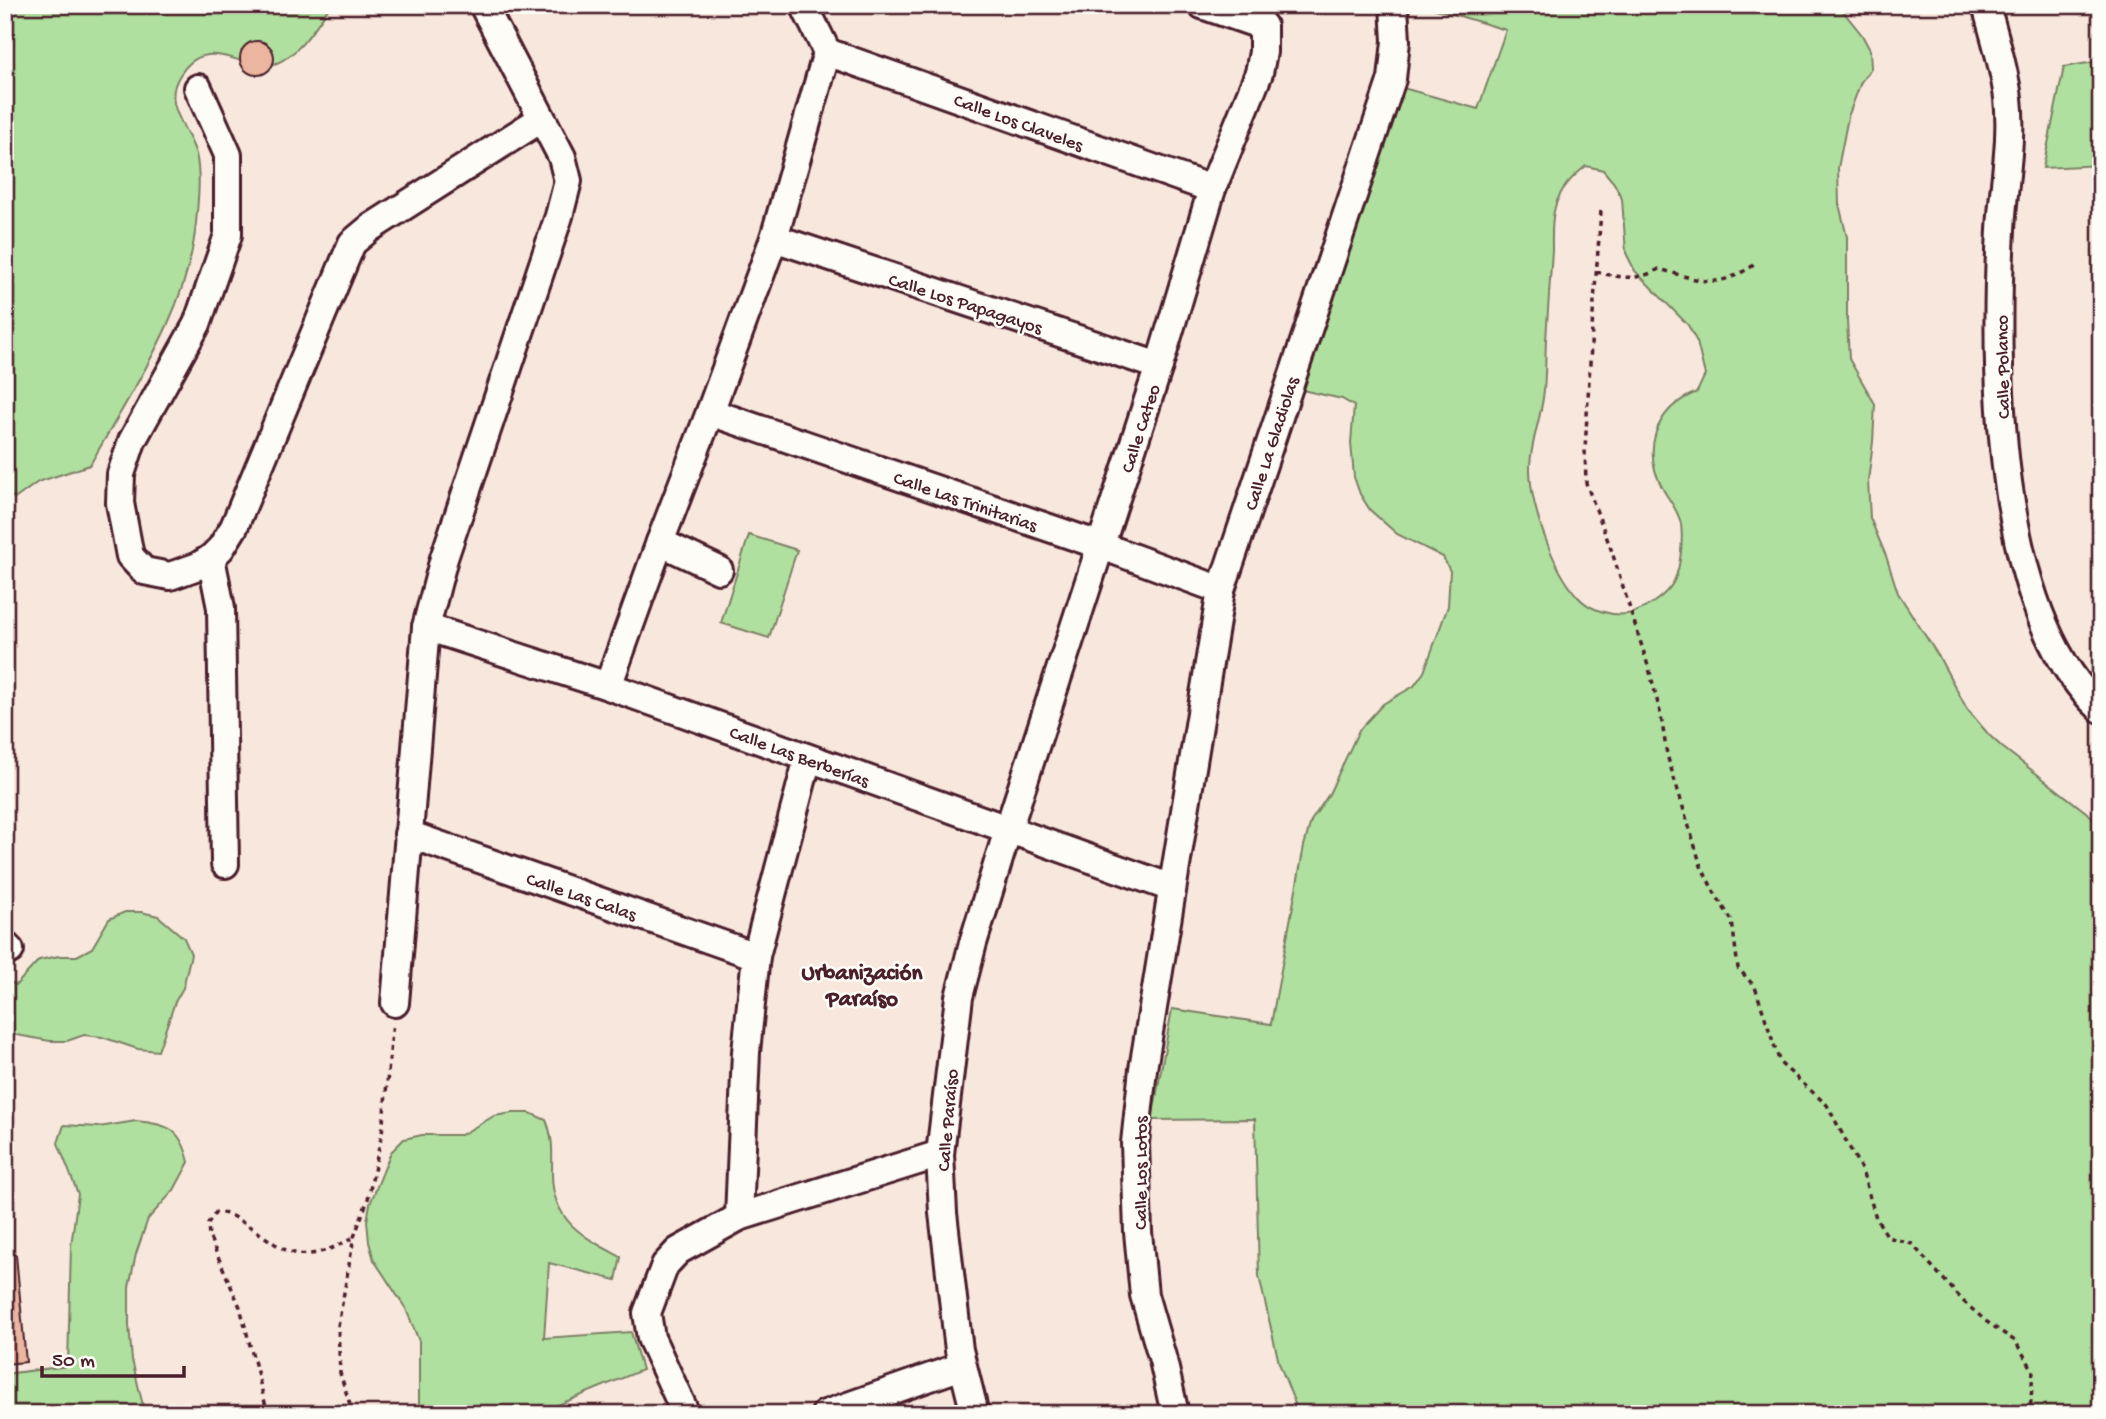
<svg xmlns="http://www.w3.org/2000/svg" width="2106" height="1419" viewBox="0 0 2106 1419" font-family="'Gochi Hand',sans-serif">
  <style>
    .green { fill: #afe09f; stroke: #7c8065; stroke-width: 2; fill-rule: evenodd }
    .building { fill: #ebb5a0; stroke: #4a1f2b; stroke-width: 2 }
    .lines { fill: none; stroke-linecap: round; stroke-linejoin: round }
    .minor-casing { stroke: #4a1f2b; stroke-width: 32 }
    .path { stroke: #4a1f2b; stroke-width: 3.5; stroke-dasharray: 5 5; stroke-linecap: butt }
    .minor { stroke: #fdfcf7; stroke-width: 26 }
    .labels { text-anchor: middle; stroke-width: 5; stroke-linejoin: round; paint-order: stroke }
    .street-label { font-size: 19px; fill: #4a1f2b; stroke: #fdfcf7 }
    .quarter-label { font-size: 23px; font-weight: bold; fill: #4a1f2b; stroke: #fdfcf7 }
  </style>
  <rect width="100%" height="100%" fill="#f8e7dd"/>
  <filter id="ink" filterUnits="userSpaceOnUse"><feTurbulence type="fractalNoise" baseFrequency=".0143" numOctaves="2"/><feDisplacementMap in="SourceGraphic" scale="14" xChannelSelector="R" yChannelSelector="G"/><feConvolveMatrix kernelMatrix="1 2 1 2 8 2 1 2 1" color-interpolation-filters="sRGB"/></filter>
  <g filter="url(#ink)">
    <g class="green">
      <path d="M5,5h326c-15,20 -30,48 -54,58 -30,13 -69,-33 -97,12 -19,29 8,52 16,79 5,21 2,47 0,69 -8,89 -63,165 -106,242l-52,17 -22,16 -11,-4z"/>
      <path d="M1423,5h415l24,30 8,15 1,18 -10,14 -13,35 -10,51 1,36 8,33v83l2,39 26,45 -2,38 -5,39 2,37 16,38 12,37 41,64 28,52 22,26 13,12 89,69 10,15v583h-802l-20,-51 -20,-87 -4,-157 -103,1 20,-111 99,15 33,-178 7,-25 18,-27 30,-64 24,-26 31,-18 10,-14 24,-66 2,-35 -7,-14 -46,-23 -27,-24 -10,-16 -6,-17 -3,-34 3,-37 -12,-7 -40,-9 101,-302 75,21 28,-79zM1586,166l17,4 11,13 8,16 4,54 9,18 53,54 9,17 8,33 -8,17c-43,17 -56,59 -33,99 7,12 14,19 17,33 2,16 0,42 -7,57 -7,14 -31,31 -47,33 -16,2 -37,-4 -48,-16 -26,-27 -50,-95 -49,-132 1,-23 10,-46 13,-68 3,-19 2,-39 3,-58 2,-30 4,-60 6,-90 0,-14 -1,-30 3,-43 5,-18 17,-30 31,-41z"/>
      <polygon points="2101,61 2101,165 2043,168 2064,67"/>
      <polygon points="749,535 797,550 769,638 721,623"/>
      <polygon points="125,912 141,912 158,916 184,938 191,954 183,988 175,1002 158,1051 138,1049 102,1037 84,1035 67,1041 50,1041 5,1033 5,980 16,985 39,960 59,956 77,956 92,948 109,919"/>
      <path d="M513,1113h17l16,7c8,19 6,34 6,54 0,47 31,63 69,83l-5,23 -67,-17 -5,75 87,-6 11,38 -89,37 -1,7h-133v-73l-13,-32 -32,-49 -5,-18 -2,-21 3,-17 21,-52 13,-13 18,-4h39l33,-19z"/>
      <path d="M136,1121c33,3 45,8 53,41l-15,28 -26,29 -12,35 -7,33v38l3,35 13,54h-140v-40l63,-8 3,-120 7,-52 -20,-51 6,-18 35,2z"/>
    </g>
    <g class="building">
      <circle cx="257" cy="58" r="17"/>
      <polygon points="16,1255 26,1362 5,1364 5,1256"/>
    </g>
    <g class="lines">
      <g class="minor-casing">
        <g id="minor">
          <polyline points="1202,5 1263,26"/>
          <path d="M1986,5c8,31 18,61 22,93 5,43 -5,88 -7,132 -7,135 -7,382 100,479"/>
          <polyline points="827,52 1212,189"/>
          <polyline points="198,88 228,155 228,235 197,324 132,441 121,474 120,503 130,556 144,571 170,576 198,566 211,558 221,548 234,527 352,243 370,228 541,119"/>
          <polyline points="774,238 1159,366"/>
          <polyline points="710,412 1102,546 1221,590"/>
          <polyline points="660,542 719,570"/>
          <polyline points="211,558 221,608 225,864"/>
          <polyline points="426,627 608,686 1172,888"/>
          <polyline points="608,686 660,542 710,412 774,238 827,52 804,5"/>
          <polyline points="408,834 756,956"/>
          <polyline points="5,945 10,950"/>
          <polyline points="395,1003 426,627 444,558 559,216 568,181 562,157 483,5"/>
          <polyline points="739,1217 746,1052 756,956 808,758"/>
          <polyline points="686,1414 651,1338 647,1313 665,1265 678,1251 739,1217 940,1154"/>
          <polyline points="825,1414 962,1366"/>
          <polyline points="975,1414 959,1350 943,1213 940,1154 959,997 973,943 1008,830 1159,366 1212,189 1259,73 1263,52 1263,26 1246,5"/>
          <polyline points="1175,1414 1163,1360 1144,1295 1138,1232 1135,1143 1143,1069 1221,590 1392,79 1396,41 1394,5"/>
        </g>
      </g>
      <g class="path">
        <polyline points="1601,211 1592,328 1585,450 1586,483 1611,549 1650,672 1661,716 1667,755 1701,866 1714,892 1732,921 1738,968 1755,987 1780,1063 1827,1105 1862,1171 1876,1218 1888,1237 1912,1244 1964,1302 1987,1322 2015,1341 2033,1370 2030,1414"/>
        <path d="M1596,272c23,5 41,10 63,-3 44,12 57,22 98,-6"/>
        <path d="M268,1414l-28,-107 -31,-71 -1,-12 8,-12 12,2c57,29 59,61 126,23"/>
        <polyline points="353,1414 340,1373 338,1326 354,1237 368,1199 382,1133 393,1022"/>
      </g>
      <use href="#minor" class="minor"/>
    </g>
  </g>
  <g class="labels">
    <g class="street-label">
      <text transform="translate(1019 121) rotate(20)" y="7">Calle Los Claveles</text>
      <text transform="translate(966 302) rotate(18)" y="7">Calle Los Papagayos</text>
      <text transform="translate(2001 367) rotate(-91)" y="7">Calle Polanco</text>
      <text transform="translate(1139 428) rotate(-72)" y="7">Calle Cateo</text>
      <text transform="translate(1270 443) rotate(-72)" y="7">Calle La Gladiolas</text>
      <text transform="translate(966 500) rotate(19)" y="7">Calle Las Trinitarias</text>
      <text transform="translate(800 755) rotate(20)" y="7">Calle Las Berberías</text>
      <text transform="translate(582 895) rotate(19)" y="7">Calle Las Calas</text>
      <text transform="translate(946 1120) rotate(-85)" y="7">Calle Paraíso</text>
      <text transform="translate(1139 1173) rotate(-90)" y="7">Calle Los Lotos</text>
    </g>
    <g class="quarter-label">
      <text x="862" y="979">Urbanización<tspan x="862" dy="26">Paraíso</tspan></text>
    </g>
  </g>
  <rect width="2106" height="1419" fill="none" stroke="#fdfcf7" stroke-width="28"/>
  <rect x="14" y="14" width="2078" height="1391" fill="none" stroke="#4a1f2b" stroke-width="2.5" filter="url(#ink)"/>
  <path d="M42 1366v10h142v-10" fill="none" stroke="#4a1f2b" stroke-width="3.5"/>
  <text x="52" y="1366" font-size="21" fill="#4a1f2b" stroke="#fdfcf7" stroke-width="5" paint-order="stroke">50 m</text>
</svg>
